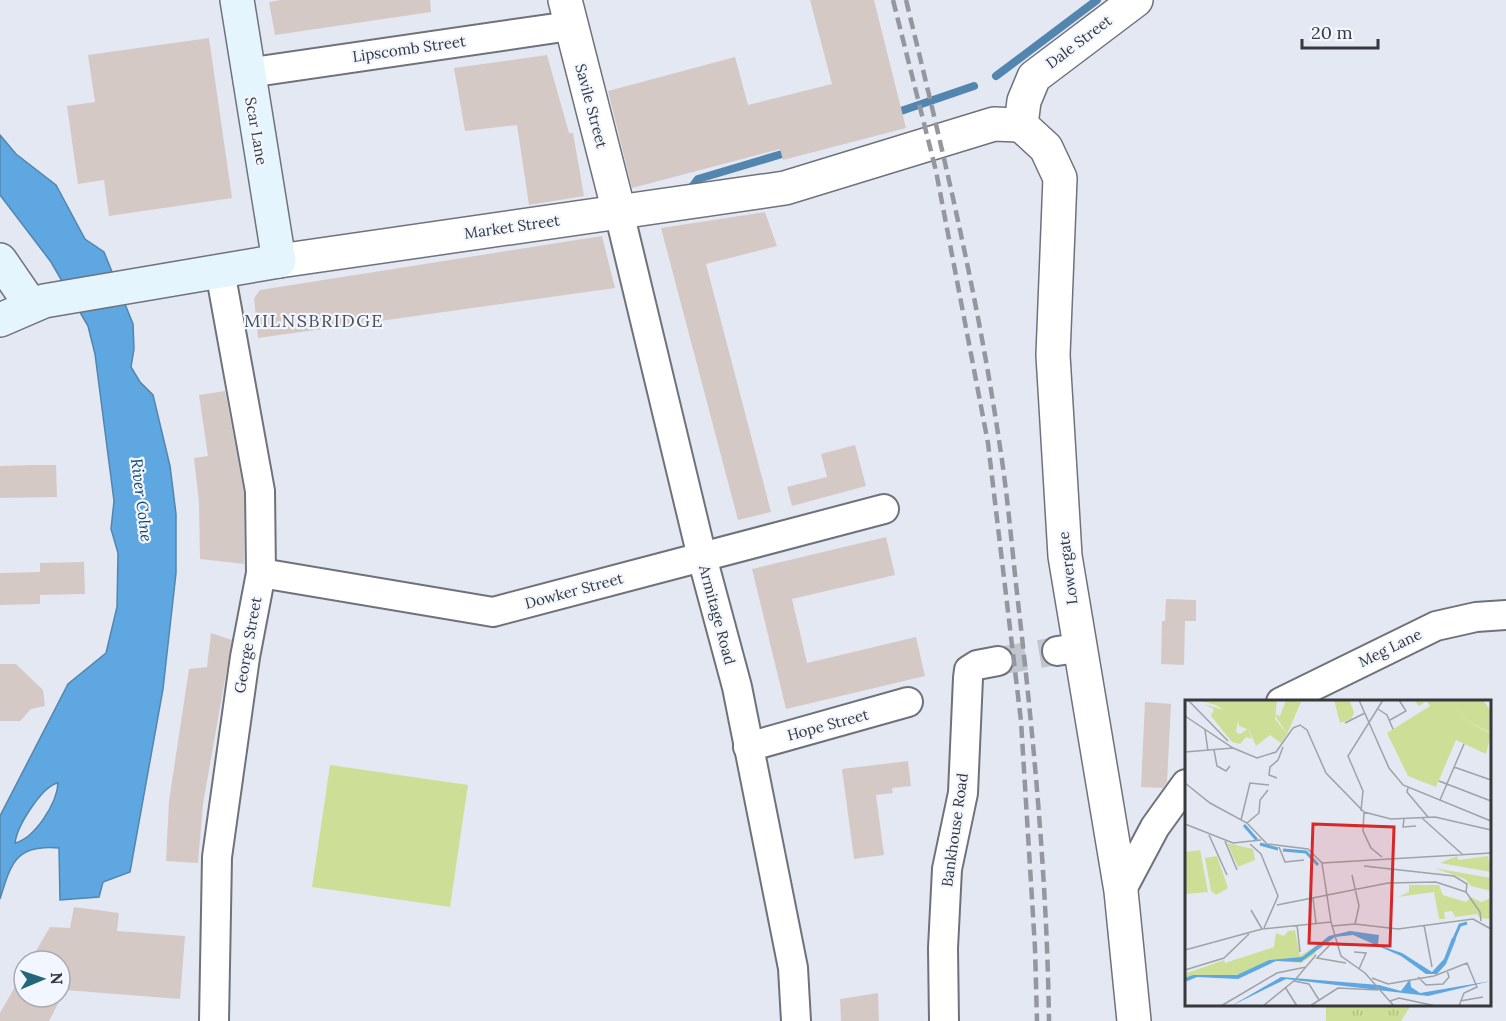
<svg xmlns="http://www.w3.org/2000/svg" width="1506" height="1021" viewBox="0 0 1506 1021" font-family="Lora,serif">
  <style>
    .green { fill: #cddf96 }
    .park { fill: url(#park-tufts) }
    .water { fill: #5fa7e0; stroke: #5386af; stroke-width: 1.5; fill-rule: evenodd }
    .lines { fill: none; stroke-linecap: round; stroke-linejoin: round }
    .stream { stroke: #5386af; stroke-width: 8 }
    .building { fill: #d5c9c6 }
    .minor-tunnel { stroke: #c1c5ce; stroke-width: 28; stroke-dasharray: 28 14; stroke-linecap: butt }
    .minor-casing { stroke: #6f727b; stroke-width: 32 }
    .tertiary-casing { stroke: #6f727b; stroke-width: 36 }
    .secondary-casing { stroke: #6f727b; stroke-width: 36 }
    .minor { stroke: #fff; stroke-width: 28 }
    .tertiary { stroke: #fff; stroke-width: 33 }
    .secondary { stroke: #e5f5fd; stroke-width: 33 }
    .rail { stroke: #94979e; stroke-width: 4.5; stroke-dasharray: 12 6; stroke-linecap: butt }
    .labels { text-anchor: middle; stroke-width: 4.5; stroke-linejoin: round; paint-order: stroke }
    .street-label { font-size: 15px; fill: #36383c; stroke: #f2f6fe }
    .water-label { font-size: 16px; font-style: italic; fill: #0f476c; stroke: #f2f6fe }
    .quarter-label { font-size: 18px; letter-spacing: 1.5px; fill: #4b4f57; stroke: #f2f6fe }
    .inset-river { fill: none; stroke: #5fa7e0; stroke-width: 3 }
    .inset-road { fill: none; stroke: #9ea2a9; stroke-width: 1.5 }
    .view { fill: #d62828; fill-opacity: 0.15; stroke: #d62828; stroke-width: 3 }
    .inset-edge { fill: none; stroke: #36383c; stroke-width: 3 }
  </style>
  <defs>
    <pattern id="park-tufts" width="24" height="20" patternUnits="userSpaceOnUse" patternTransform="scale(1.5)"><rect width="24" height="20" fill="#cddf96"/><path d="M3 7l-1-3M5 7V3M7 7l1-3M15 17l-1-3M17 17v-4M19 17l1-3" fill="none" stroke="#b1c082"/></pattern>
  </defs>
  <rect width="100%" height="100%" fill="#e4e8f2"/>
  <polygon class="green" points="330,765 468,785 450,907 312,887"/>
  <polygon class="park" points="1326,1005 1326,1004 1411,1005 1401,1021 1326,1021"/>
  <path class="water" d="M0,135l16,19 40,31 29,54 19,13 29,72 1,25 -3,18 9,15 13,13 17,71 6,48v59l-13,116 -33,183 -27,10 -4,15 -39,3 -1,-52c-43,-4 -48,15 -59,51v-83l68,-132 38,-31 11,-46 1,-54 -7,-24 3,-28 -19,-147 -7,-28 -37,-64 -51,-67zM58,783c-1,20 -23,55 -43,60 2,-17 27,-57 43,-60z"/>
  <g class="lines">
    <g class="stream">
      <polyline points="996,76 1097,0"/>
      <polyline points="901,111 974,86"/>
      <polyline points="692,187 698,179 782,154"/>
    </g>
  </g>
  <g class="building">
    <polygon points="281,0 430,0 431,12 275,35 269,2"/>
    <polygon points="810,0 874,0 906,128 783,160 780,149 632,188 608,91 735,57 748,105 832,84"/>
    <polygon points="209,38 232,198 109,216 104,180 78,184 67,106 95,102 88,55"/>
    <polygon points="547,55 569,133 573,133 584,196 529,205 517,125 465,131 454,68"/>
    <polygon points="765,212 777,246 706,264 771,512 738,520 661,228"/>
    <polygon points="602,236 615,288 258,338 254,298 260,290"/>
    <polygon points="225,391 244,493 244,564 200,559 199,503 194,458 208,456 199,395"/>
    <polygon points="855,445 866,486 792,506 787,487 827,477 821,454"/>
    <polygon points="35,465 56,465 57,497 0,498 0,466"/>
    <polygon points="886,537 895,575 792,599 807,663 916,637 925,676 786,709 752,569"/>
    <polygon points="84,562 85,594 40,595 40,604 0,605 0,573 40,572 40,563"/>
    <polygon points="1166,599 1196,600 1196,621 1185,621 1184,665 1161,664 1162,621 1165,621"/>
    <polygon points="211,633 232,640 203,804 198,863 166,861 169,801 189,669 207,667"/>
    <polygon points="0,664 16,664 43,690 45,706 31,709 20,721 0,721"/>
    <polygon points="1145,702 1171,704 1167,782 1163,788 1141,787"/>
    <polygon points="908,761 911,786 892,788 893,793 876,795 884,855 854,859 842,769"/>
    <polygon points="74,907 119,913 117,931 185,936 180,999 65,990 49,1021 0,1021 0,1013 24,971 24,997 60,997 60,961 30,961 50,927 70,928"/>
    <polygon points="878,993 879,1021 841,1021 840,999"/>
  </g>
  <g class="lines">
    <polyline class="minor-tunnel" points="998,661 1057,651"/>
    <g class="minor-casing">
      <g id="minor">
        <polyline points="247,73 570,26"/>
        <polyline points="619,212 702,557 737,687 793,968 796,1021"/>
        <polyline points="261,573 493,612 884,509"/>
        <polyline points="1057,651 1078,648"/>
        <polyline points="1281,702 1436,626 1476,617 1506,615"/>
        <polyline points="748,747 908,702"/>
        <polyline points="1121,891 1155,827 1186,784"/>
        <polyline points="214,1021 217,857 245,657 261,573 260,491 220,271"/>
        <polyline points="944,1021 943,948 947,869 963,793 968,678 969,670 977,665 998,661"/>
      </g>
    </g>
    <g class="tertiary-casing">
      <g id="tertiary">
        <polyline points="565,0 619,212"/>
        <polyline points="1021,125 1046,148 1060,178 1053,355 1065,556 1121,891 1134,1021"/>
        <polyline points="1021,125 1024,101 1034,77 1136,0"/>
        <polyline points="279,261 785,188 994,124 1021,125"/>
      </g>
    </g>
    <g class="secondary-casing">
      <g id="secondary">
        <polyline points="0,260 31,305"/>
        <polyline points="0,320 44,301 279,261 237,0"/>
      </g>
    </g>
    <use href="#minor" class="minor"/>
    <use href="#tertiary" class="tertiary"/>
    <use href="#secondary" class="secondary"/>
    <g class="rail">
      <polyline points="893,0 936,171 988,443 1021,721 1035,948 1037,1021"/>
      <path d="M906,0c36,147 72,296 94,447 8,51 12,103 18,155 16,139 29,279 31,419"/>
    </g>
  </g>
  <g class="labels">
    <g class="street-label">
      <text transform="translate(1079 42) rotate(-37)" y="5">Dale Street</text>
      <text transform="translate(409 49) rotate(-8)" y="5">Lipscomb Street</text>
      <text transform="translate(591 106) rotate(75)" y="5">Savile Street</text>
      <text transform="translate(256 131) rotate(80)" y="5">Scar Lane</text>
      <text transform="translate(512 227) rotate(-8)" y="5">Market Street</text>
      <text transform="translate(1068 568) rotate(-97)" y="5">Lowergate</text>
      <text transform="translate(574 591) rotate(-15)" y="5">Dowker Street</text>
      <text transform="translate(717 615) rotate(75)" y="5">Armitage Road</text>
      <text transform="translate(248 645) rotate(-80)" y="5">George Street</text>
      <text transform="translate(1390 648) rotate(-26)" y="5">Meg Lane</text>
      <text transform="translate(828 725) rotate(-15)" y="5">Hope Street</text>
      <text transform="translate(955 830) rotate(-82)" y="5">Bankhouse Road</text>
    </g>
    <g class="water-label">
      <text transform="translate(142 500) rotate(83)" y="6">River Colne</text>
    </g>
    <g class="quarter-label">
      <text x="314" y="327">MILNSBRIDGE</text>
    </g>
  </g>
  <g transform="translate(1185 700)">
    <rect width="306" height="306" fill="#e4e8f2"/>
    <path d="M12,0h80l-2,19 12,15 -6,9 -11,-8 -14,11 -7,-16 -10,-4 -1,-6 -22,-15zM149,0l16,1 4,12 -3,6 -11,4zM42,143l26,6 2,11 -17,7z" fill="#cddf96"/>
    <path d="M101,0l15,2 -14,32 -13,-20 6,2zM254,0h44l8,11v22l-24,-12 -14,-17 -18,20zM18,4l25,7 10,9 -2,12 4,2 8,-5 4,10 -6,-2 -6,7 -8,-2 -21,-26 3,-7zM272,156l1,4 30,-4 3,16 -51,-9zM249,168l57,10v13l-20,-5 -6,-7zM224,185h30l4,10 23,7 5,-5 10,5 10,-4v21l-11,-1 -3,-4 -22,3 -3,-6 -8,1 1,7h-6l-5,-27 -36,5 11,-5zM110,230l5,26 20,-13 -5,11 -14,9 -32,-3 -25,14 -59,4 2,-5 37,-13 1,3 49,-16 2,-14 8,3 4,-5z" fill="#cddf96"/>
    <path d="M229,0h36l17,21 24,13 -5,20 -30,-14 -20,47 -28,-11 -21,-43 43,-27 -4,-5 -7,5zM15,150l8,42 -23,2v-42zM32,156l11,32 -12,7 -5,-4 -6,-33z" fill="#cddf96"/>
    <path d="M165,231l29,4 -1,10 24,8 30,19 12,-13 8,-21 4,1 -10,25 -9,10h-11l-25,-18 -48,-21 -18,2 -34,25 -25,-1 -38,18 -41,-2 -12,5v-4l8,-3h44l32,-15 33,-3 27,-21zM96,277l98,8 22,6 9,-12 1,8 9,6 71,-12 -63,15 -142,-17 -55,27z" fill="#5fa7e0"/>
    <path class="inset-river" d="M59,125l13,15M75,144l18,5M98,150l23,2 12,13M268,241l7,-16 7,-2"/>
    <path class="inset-road" d="M3,0l40,41M174,0l30,68 14,17 88,36M193,9l9,6 6,14M0,16l48,32 24,10 19,-6 17,-24 7,-3 7,5 19,43 38,39 27,7 44,-2 56,13M205,20l16,-9 -7,-11M160,23l20,-10M20,30l3,21M29,50l3,16 9,5 4,-5M0,52l48,-4M269,67l37,13M92,78l-8,-3 1,-8 8,-7 5,-13M254,81l52,20M0,83l25,20 37,20 20,21 41,5 14,14M223,88l-1,4 21,25M255,100l24,-56M176,111l2,-20 -15,-35 35,-56M179,112l-1,19 8,17 11,9M237,118l40,36M219,119l-1,8 13,-1M56,120l9,-37 19,2M62,123l12,-10 1,-13 8,-10M0,124l48,19 28,-3M24,135l18,40M40,141l12,29M65,144l11,10 17,42 -14,32M94,147l6,15 19,-2M137,163l169,-10M137,163l9,59M179,166l90,10 13,8 -1,8M167,175l7,31 -4,18M281,192l14,20 1,9M128,198l3,25M92,205l111,-22 48,-1 30,10M66,210l11,19M112,225l3,27M239,225l8,42M147,226l23,-2 43,5 75,-10 18,10M148,242l-16,16 29,5M0,250l77,-21 69,-7 10,34 24,17 29,33M169,252l12,1 -7,16M0,270l39,-12 25,-24M233,277l8,8 17,-1 6,-7 -2,-7M187,278l16,6 46,-8 33,-13 10,24 -13,6 -5,13M109,281l15,3 10,16M100,287l12,19M205,301l9,-3 37,8M275,301l23,-4M36,306l56,-33 29,-6M78,306l32,-26 21,-25M125,306l28,-18 40,2"/>
    <path class="view" d="M128,124l81,3 -4,119 -81,-3z"/>
    <rect width="306" height="306" class="inset-edge"/>
  </g>
  <g transform="translate(42 979) rotate(88)"><circle r="28" fill="#f2f6fe" stroke="#a7aab0" stroke-width="1.5"/>
  <path d="M0-4.5L10 22L0 15L-10 22Z" fill="#24677a"/>
  <text y="-9" font-size="16" font-weight="bold" text-anchor="middle" fill="#36383c">N</text>
  </g>
  <path d="M1302 39v9h76v-9" fill="none" stroke="#36383c" stroke-width="3"/>
  <text x="1311" y="39" font-size="18" fill="#36383c" stroke="#f2f6fe" stroke-width="4.5" paint-order="stroke">20 m</text>
</svg>
